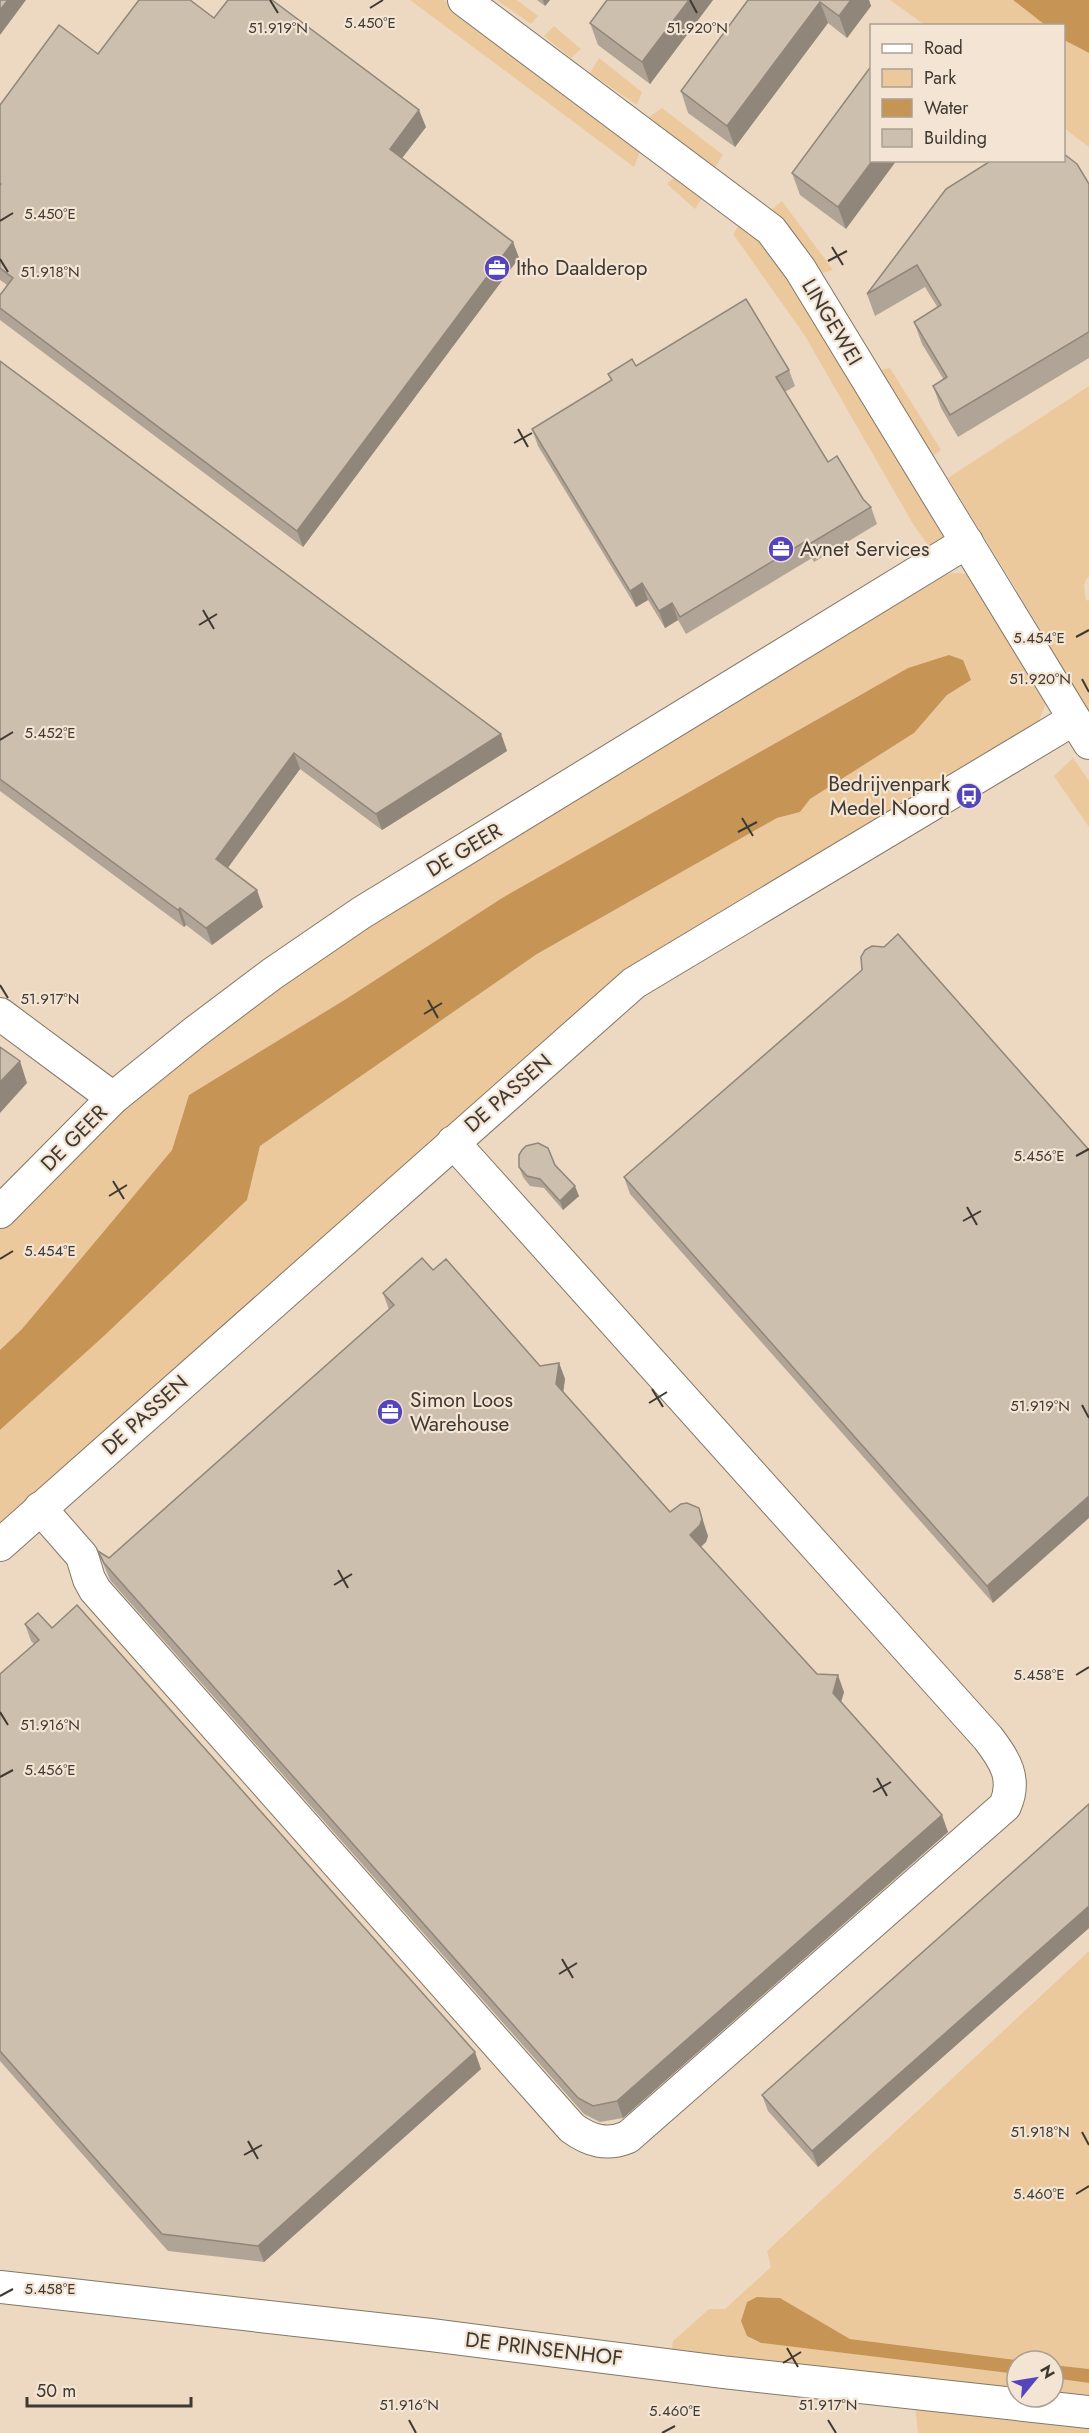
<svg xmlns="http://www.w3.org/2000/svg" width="1089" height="2433" viewBox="0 0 1089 2433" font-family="Jost,sans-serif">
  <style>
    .built { fill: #edd9c2; fill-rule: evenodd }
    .green { fill: #ecc99d }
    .water { fill: #c69555 }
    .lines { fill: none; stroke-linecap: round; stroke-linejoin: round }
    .minor-casing { stroke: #837767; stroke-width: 34 }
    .minor { stroke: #fff; stroke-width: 32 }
    .wall { fill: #b0a496 }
    .shaded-wall { fill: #90867a }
    .building { fill: #cdbfae; stroke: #90867a; stroke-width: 1.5 }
    .ticks { fill: none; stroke: #3e3932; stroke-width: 2 }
    .labels { text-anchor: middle; stroke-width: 4.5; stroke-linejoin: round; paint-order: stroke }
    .poi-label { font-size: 21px; fill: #3e3932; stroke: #f3e4d3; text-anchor: start }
    .street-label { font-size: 21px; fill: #3e3932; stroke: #f3e4d3 }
    .ticks-label { font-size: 15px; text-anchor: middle; fill: #3e3932; stroke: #f3e4d3; stroke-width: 4.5; stroke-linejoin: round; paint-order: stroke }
  </style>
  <rect width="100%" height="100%" fill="#f3e4d3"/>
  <path class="built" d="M0,0h951l35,25 -114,1v134h192v-78l25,18v2333h-1089zM1017,2361h36v36h-36z"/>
  <g class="green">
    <polygon points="410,0 444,0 642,147 634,167"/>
    <polygon points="497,0 517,0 538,16 531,24"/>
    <polygon points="890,0 1013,0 1045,25 925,25"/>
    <polygon points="554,26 581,49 571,58 544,36"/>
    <polygon points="1064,40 1089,53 1089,147 1064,128"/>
    <polygon points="599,58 642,92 637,105 590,73"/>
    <polygon points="662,108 723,155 714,169 649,117"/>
    <polygon points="677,175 703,196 695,209 667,184"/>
    <polygon points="782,201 833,270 823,273 770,211"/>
    <polygon points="741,222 782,256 951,532 932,551 913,524 805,336 733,234"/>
    <polygon points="890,368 941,450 932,457 880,370"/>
    <polygon points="1089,386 1089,577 1086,579 1084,586 1086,601 1089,599 1089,715 1037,624 948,478"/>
    <polygon points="957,573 967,574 980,581 1046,703 1038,723 652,958 0,1530 0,1430 105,1335 247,1200 260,1146 537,954 777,818 800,812 809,799 914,733 947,695 970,680 865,692 502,898 346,999 189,1095 172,1150 22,1329 0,1350 0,1229 112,1118 309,960 943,574"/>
    <polygon points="1073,758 1089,781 1089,827 1054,776"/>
    <polygon points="1089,1951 1089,2369 1053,2365 1053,2361 1023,2361 850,2339 780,2298 768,2297 747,2302 741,2321 751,2339 761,2343 1017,2374 1017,2391 672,2349 673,2341 709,2309 725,2309 771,2267 767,2251"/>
    <polygon points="1053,2378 1089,2383 1089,2400 1053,2395"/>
    <polygon points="915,2406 1089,2426 1089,2433 918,2433"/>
  </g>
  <g class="water">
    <polygon points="1013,0 1089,0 1089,53 1064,40 1064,26 1045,25"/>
    <polygon points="949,655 963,660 971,680 947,695 914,733 810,799 800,812 777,818 537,954 260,1146 247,1200 105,1335 0,1430 0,1350 22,1329 172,1150 189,1095 346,999 502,898 908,668"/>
    <polygon points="757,2297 780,2298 850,2339 1023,2361 1017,2361 1017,2374 761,2343 747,2336 741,2321 747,2302"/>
    <polygon points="1053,2365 1089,2369 1089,2383 1053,2378"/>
  </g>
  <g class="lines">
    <g class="minor-casing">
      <g id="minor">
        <polyline points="464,0 771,230 800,269 1089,743"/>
        <polyline points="0,1014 113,1098"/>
        <polyline points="0,1212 113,1098 195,1032 272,974 361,913 967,542"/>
        <path d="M40,1508l42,48 7,23 6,11 477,538c18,13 35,18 56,9l377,-331c12,-27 0,-46 -17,-68l-535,-596"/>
        <polyline points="0,1545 634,983 1074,719"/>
        <polyline points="0,2287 431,2335 722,2372 1089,2412"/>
      </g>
    </g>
    <use href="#minor" class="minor"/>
  </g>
  <g class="wall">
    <polygon points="537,0 550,0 545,6"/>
    <polygon points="713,0 650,84 598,45 590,23"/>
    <polygon points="748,0 869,0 871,6 847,38 828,23 735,147 688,113 681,91"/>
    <polygon points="214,18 426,127 402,158 513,242 519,258 303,547 0,320 0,295 7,285 0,280 0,105 98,54"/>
    <polygon points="872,65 846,229 800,195 792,173"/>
    <polygon points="1089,184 1089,358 958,437 941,408 933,386 944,380 922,344 914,322 938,308 925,287 875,316 867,294 946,189"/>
    <polygon points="0,361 501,734 507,751 382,830 300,769 227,868 263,907 212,945 186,925 184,927 0,791"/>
    <polygon points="636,366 789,370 795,386 785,392 828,462 871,507 877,524 814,562 812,558 686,634 678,620 665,628 648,600 636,607 538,446 532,429 611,381 608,374"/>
    <polygon points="1089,1150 993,1603 630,1194 624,1177"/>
    <polygon points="555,1165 579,1196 563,1210 544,1188 530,1186 523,1177 519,1167"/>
    <polygon points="433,1270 540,1366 559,1363 565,1379 563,1392 670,1512 708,1536 706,1542 701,1547 817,1674 844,1692 841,1702 948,1832 623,2118 600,2122 584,2114 110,1580 98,1551 109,1558 389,1310 383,1293"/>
    <polygon points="25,1624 52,1628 481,2069 264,2262 168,2251 0,2061 0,1674 34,1644 31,1641"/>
    <polygon points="1089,1804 1089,1928 818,2167 768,2111 762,2095"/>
  </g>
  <g class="shaded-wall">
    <polygon points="8,0 26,0 0,35 0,10"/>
    <polygon points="543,0 550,0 545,6"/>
    <polygon points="689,0 713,0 650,84 642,62"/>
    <polygon points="851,0 869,0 871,6 847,38 839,16"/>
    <polygon points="820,2 828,23 735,147 727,126"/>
    <polygon points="419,110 426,127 396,166 390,149"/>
    <polygon points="873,160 897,160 846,229 838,207"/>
    <polygon points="513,242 519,258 303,547 297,531"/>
    <polygon points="642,583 648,600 636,607 630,591"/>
    <polygon points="672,603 678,620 665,628 659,611"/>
    <polygon points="501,734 507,751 382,830 376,814"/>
    <polygon points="294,753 300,769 222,876 216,859"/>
    <polygon points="257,890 263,907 212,945 206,928"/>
    <polygon points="180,908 186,925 184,927 178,910"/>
    <polygon points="20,1061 27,1083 0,1113 0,1082"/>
    <polygon points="575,1186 579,1196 563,1210 560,1201"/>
    <polygon points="559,1363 565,1379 562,1401 556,1384"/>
    <polygon points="1089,1496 1089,1518 993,1603 987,1586"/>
    <polygon points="699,1508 708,1536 706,1542 696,1551 690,1535"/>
    <polygon points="838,1675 844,1692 839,1709 833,1693"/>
    <polygon points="942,1815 948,1832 623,2118 617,2101"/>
    <polygon points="1089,1906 1089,1928 818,2167 812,2151"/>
    <polygon points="475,2052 481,2069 264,2262 258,2246"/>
  </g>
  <g class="building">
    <polygon points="0,0 8,0 0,10"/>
    <polygon points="139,0 190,0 214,18 228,0 272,0 419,110 390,149 513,242 297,531 0,308 0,295 13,278 0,268 0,186 1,184 0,183 0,105 59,25 98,54"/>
    <polygon points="607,0 689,0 642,62 590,23"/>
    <polygon points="748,0 851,0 839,16 820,2 727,126 681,91"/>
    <polygon points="872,65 872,160 873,160 838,207 792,173"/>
    <polygon points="1064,154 1077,164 1089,184 1089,332 950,415 933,386 947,377 914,322 941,305 917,265 867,294 946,189 992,160 1064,160"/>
    <polygon points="746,299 789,370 776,377 828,462 837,456 863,499 871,507 808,545 806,541 680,617 672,603 659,611 642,583 630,591 532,429 612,380 608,374 632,359 636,366"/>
    <polygon points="0,361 501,734 376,814 294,753 216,859 257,890 206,928 180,908 178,910 0,779"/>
    <polygon points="898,934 1089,1150 1089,1496 987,1586 624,1177 862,970 861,957 865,950 872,946 884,947"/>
    <polygon points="0,1047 20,1061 0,1082"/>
    <polygon points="538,1143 548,1148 555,1165 575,1186 560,1201 540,1179 527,1176 519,1167 519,1155 522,1150 526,1146"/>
    <polygon points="422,1258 433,1270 446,1259 540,1366 559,1363 556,1384 670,1512 681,1504 687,1503 699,1508 702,1519 700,1525 690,1535 817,1674 838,1675 833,1693 942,1815 617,2101 593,2106 578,2098 104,1563 98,1551 109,1558 394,1305 383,1293"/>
    <polygon points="77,1605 475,2052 258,2246 162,2234 0,2051 0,1674 39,1640 25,1624 38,1613 52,1628"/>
    <polygon points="1089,1804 1089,1906 812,2151 762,2095"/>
  </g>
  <path class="ticks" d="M270,0l8,13M690,0l7,13M370,8l13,-8M0,221l13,-8M832,247l11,18M0,259l8,13M828,261l19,-10M518,429l10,18M514,443l18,-10M203,610l11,19M199,625l18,-11M1076,637l13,-7M1082,679l7,13M0,740l13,-8M742,818l11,18M738,832l19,-10M0,985l8,13M428,1000l10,18M424,1014l18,-11M1076,1156l13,-7M113,1181l11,18M109,1196l18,-11M967,1207l10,18M963,1221l18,-10M0,1259l13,-8M652,1389l11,18M649,1403l18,-11M1082,1405l7,13M338,1570l10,18M334,1585l18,-11M1076,1675l13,-8M0,1712l8,13M0,1777l13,-7M877,1778l10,18M873,1792l18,-10M562,1959l11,19M559,1974l18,-11M1082,2132l7,13M248,2141l10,18M244,2155l18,-10M1076,2194l13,-8M0,2296l13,-7M787,2348l11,19M783,2363l18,-11M409,2420l7,13M828,2420l8,13M662,2433l13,-7"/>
  <defs>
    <g id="office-disc" transform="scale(1.35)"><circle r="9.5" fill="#5545bd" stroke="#f3e4d3"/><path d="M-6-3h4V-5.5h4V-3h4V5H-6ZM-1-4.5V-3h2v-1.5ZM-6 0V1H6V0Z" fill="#fff"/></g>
    <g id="bus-disc" transform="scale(1.35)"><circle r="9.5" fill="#5545bd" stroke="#f3e4d3"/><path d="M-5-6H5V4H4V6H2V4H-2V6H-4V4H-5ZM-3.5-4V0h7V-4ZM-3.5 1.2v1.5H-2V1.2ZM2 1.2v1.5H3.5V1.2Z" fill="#fff"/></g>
  </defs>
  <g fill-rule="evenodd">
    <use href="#office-disc" x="497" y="268"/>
    <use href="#office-disc" x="781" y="549"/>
    <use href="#bus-disc" x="969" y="796"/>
    <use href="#office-disc" x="390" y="1412"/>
  </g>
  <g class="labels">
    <g class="poi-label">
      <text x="516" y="275">Itho Daalderop</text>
      <text x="800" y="556">Avnet Services</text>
      <text x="950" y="791" text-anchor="end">Bedrijvenpark<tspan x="950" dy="24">Medel Noord</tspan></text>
      <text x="410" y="1407">Simon Loos<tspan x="410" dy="24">Warehouse</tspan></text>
    </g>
    <g class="street-label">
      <text transform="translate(832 322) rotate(59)" y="7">LINGEWEI</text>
      <text transform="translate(464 850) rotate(-31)" y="7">DE GEER</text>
      <text transform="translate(508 1093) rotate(-41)" y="7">DE PASSEN</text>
      <text transform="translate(74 1138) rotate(-45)" y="7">DE GEER</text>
      <text transform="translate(145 1415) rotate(-42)" y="7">DE PASSEN</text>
      <text transform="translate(544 2349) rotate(7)" y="7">DE PRINSENHOF</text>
    </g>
  </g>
  <g class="ticks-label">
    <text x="370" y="28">5.450°E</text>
    <text x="278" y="33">51.919°N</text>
    <text x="697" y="33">51.920°N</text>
    <text x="50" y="219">5.450°E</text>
    <text x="50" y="277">51.918°N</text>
    <text x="1039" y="643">5.454°E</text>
    <text x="1040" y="684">51.920°N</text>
    <text x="50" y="738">5.452°E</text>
    <text x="50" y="1004">51.917°N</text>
    <text x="1039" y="1161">5.456°E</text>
    <text x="50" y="1256">5.454°E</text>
    <text x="1040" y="1411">51.919°N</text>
    <text x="1039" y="1680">5.458°E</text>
    <text x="50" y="1730">51.916°N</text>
    <text x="50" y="1775">5.456°E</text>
    <text x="1040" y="2137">51.918°N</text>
    <text x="1039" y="2199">5.460°E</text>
    <text x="50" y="2294">5.458°E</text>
    <text x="409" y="2410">51.916°N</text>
    <text x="828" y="2410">51.917°N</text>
    <text x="675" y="2416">5.460°E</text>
  </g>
  <rect x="870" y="24" width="195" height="138" fill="#f3e4d3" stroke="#aba093" stroke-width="1.5"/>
  <rect x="882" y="44" width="30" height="9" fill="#ffffff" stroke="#aba093" stroke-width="1.5"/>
  <text x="924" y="54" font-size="18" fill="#3e3932">Road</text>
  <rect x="882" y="69" width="30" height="18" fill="#ecc99d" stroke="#aba093" stroke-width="1.5"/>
  <text x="924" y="84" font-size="18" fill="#3e3932">Park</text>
  <rect x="882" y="99" width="30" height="18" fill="#c69555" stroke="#aba093" stroke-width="1.5"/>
  <text x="924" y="114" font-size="18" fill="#3e3932">Water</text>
  <rect x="882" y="129" width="30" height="18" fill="#cdbfae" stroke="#aba093" stroke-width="1.5"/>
  <text x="924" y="144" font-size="18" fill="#3e3932">Building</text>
  <g transform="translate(1035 2379) rotate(60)"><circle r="28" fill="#f3e4d3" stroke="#aba093" stroke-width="1.5"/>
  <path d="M0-4.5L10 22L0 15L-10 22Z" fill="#5545bd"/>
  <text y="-9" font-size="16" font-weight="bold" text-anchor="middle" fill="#3e3932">N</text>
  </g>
  <path d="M27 2397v9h164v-9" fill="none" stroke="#3e3932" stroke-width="3"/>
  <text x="36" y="2397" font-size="18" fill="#3e3932" stroke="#f3e4d3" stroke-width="4.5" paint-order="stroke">50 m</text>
</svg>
